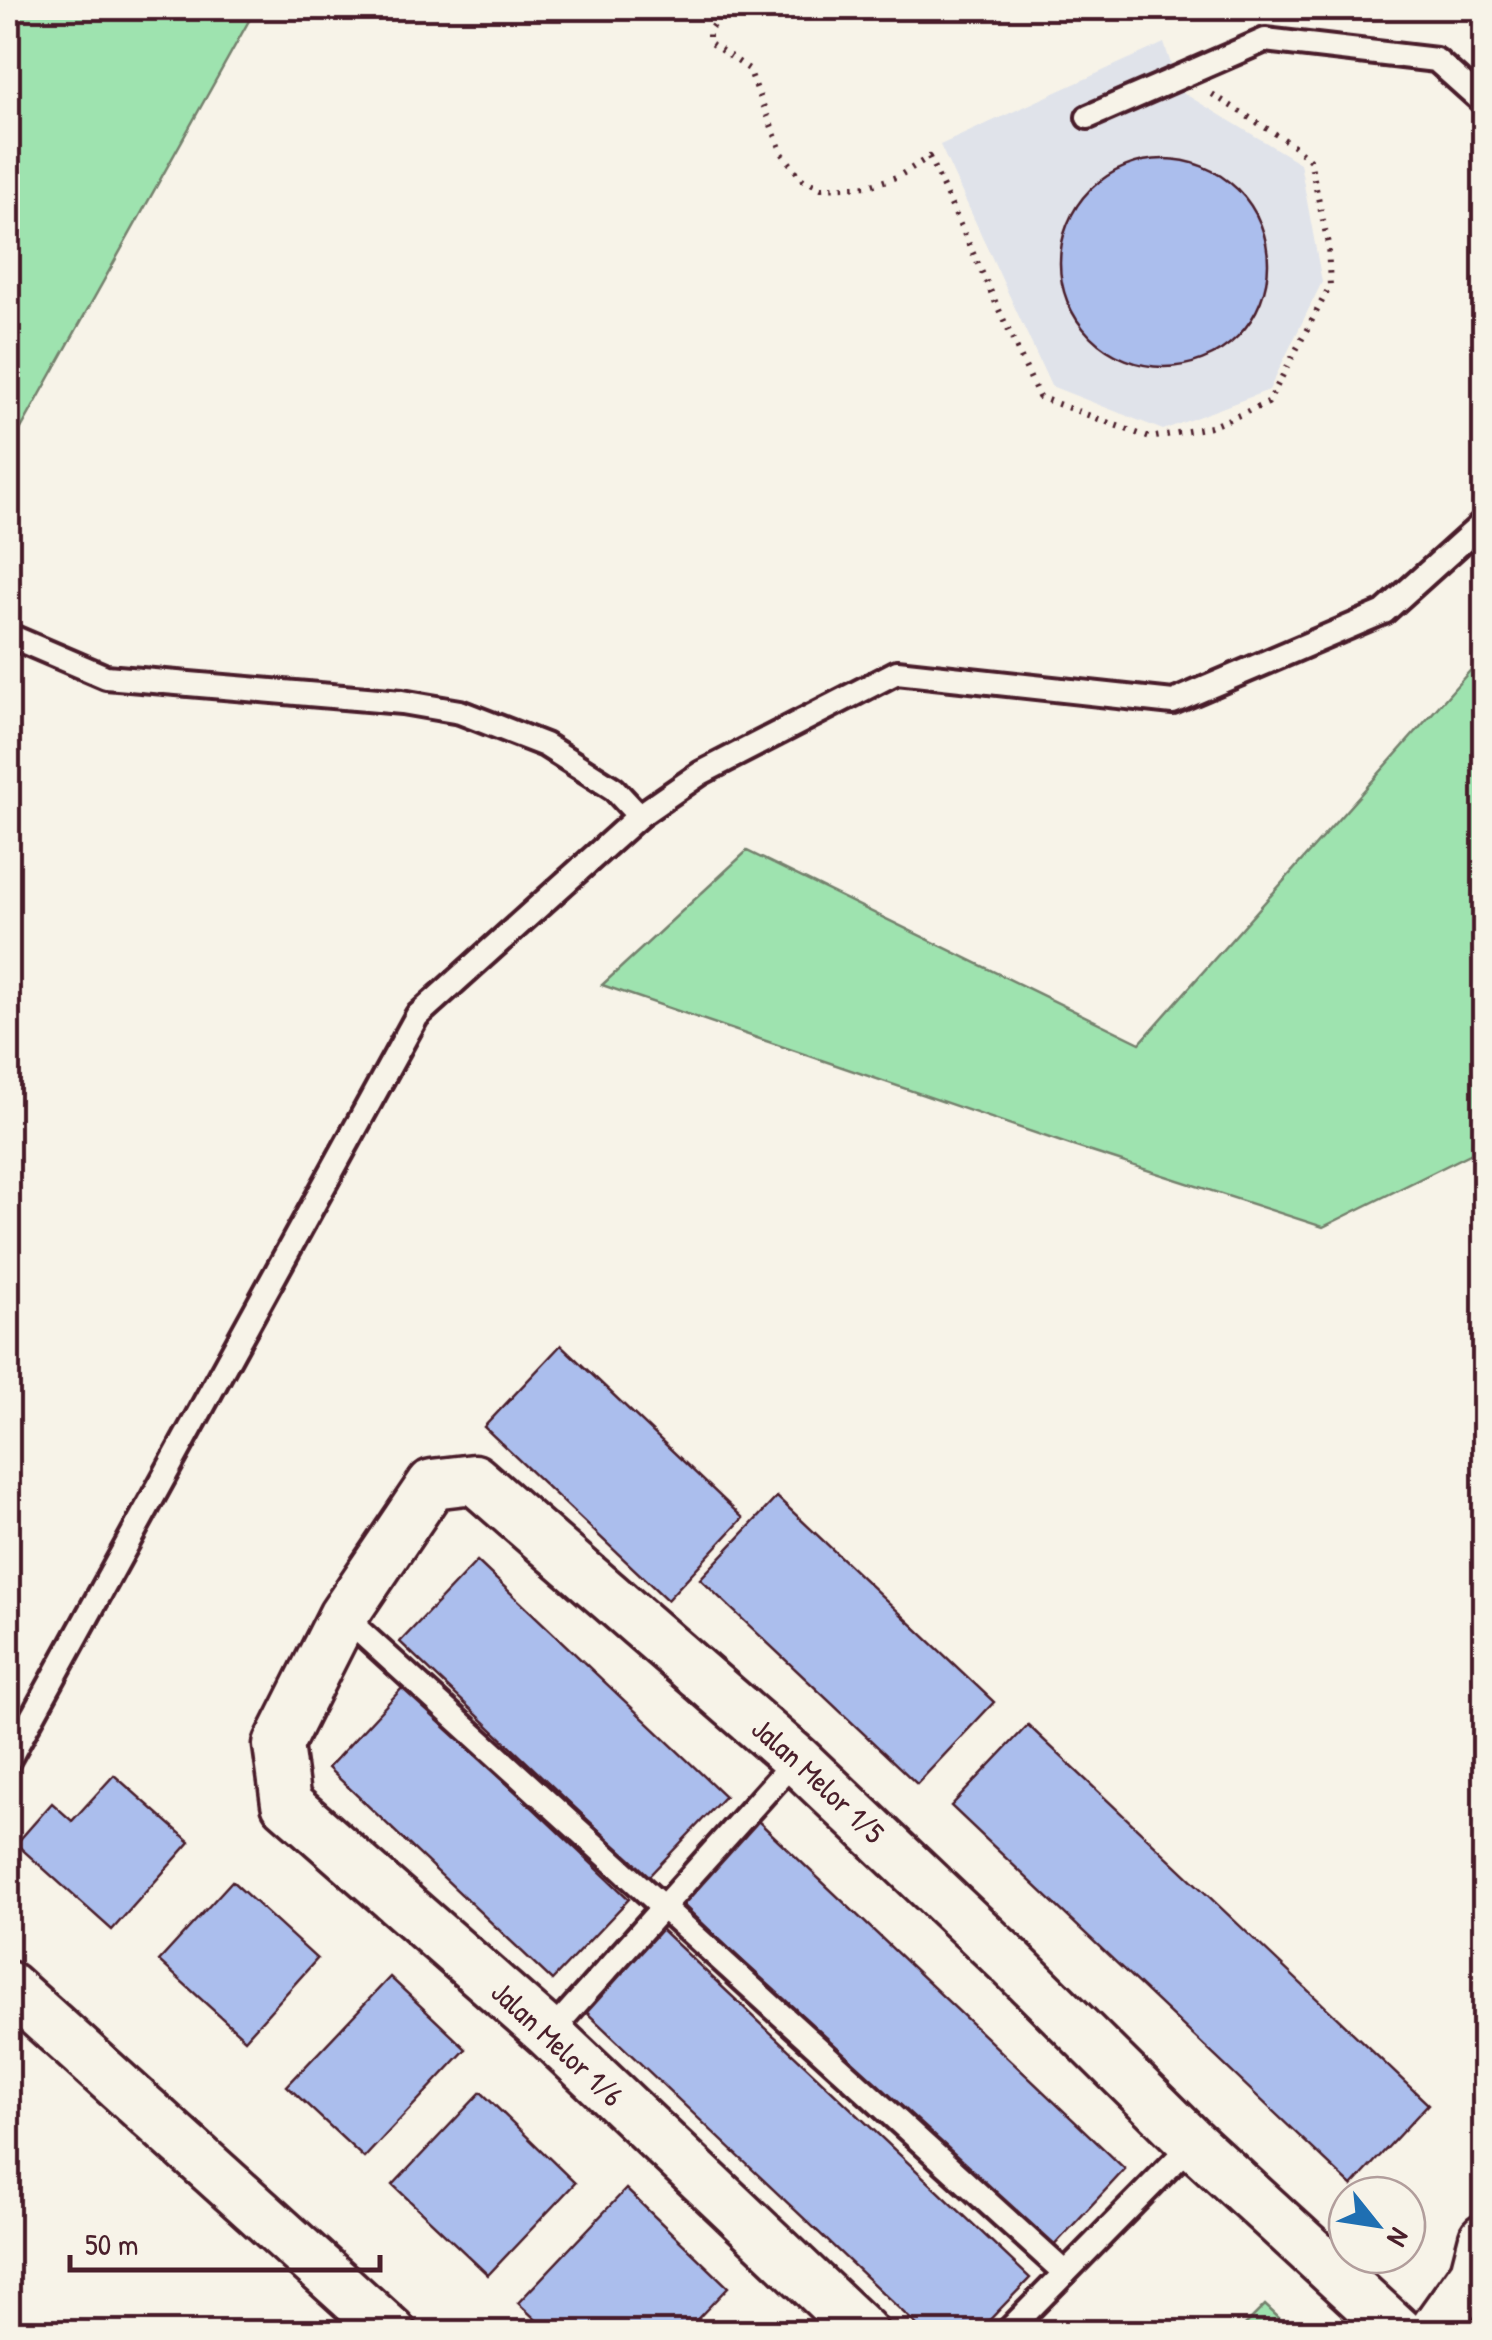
<svg xmlns="http://www.w3.org/2000/svg" width="1492" height="2340" viewBox="0 0 1492 2340" font-family="'Patrick Hand',sans-serif">
  <style>
    .built { fill: #e0e3ea }
    .green { fill: #9ee3af; stroke: #74816d; stroke-width: 2.5 }
    .building { fill: #abbeed; stroke: #4a1f2b; stroke-width: 2.5 }
    .lines { fill: none; stroke-linecap: round; stroke-linejoin: round }
    .service-casing { stroke: #4a1f2b; stroke-width: 30 }
    .minor-casing { stroke: #4a1f2b; stroke-width: 55 }
    .path { stroke: #4a1f2b; stroke-width: 6; stroke-dasharray: 2.5 8; stroke-linecap: butt }
    .service { stroke: #f7f3e8; stroke-width: 22 }
    .minor { stroke: #f7f3e8; stroke-width: 48 }
    .labels { text-anchor: middle; stroke-width: 8; stroke-linejoin: round; paint-order: stroke }
    .street-label { font-size: 30px; fill: #4a1f2b; stroke: #f7f3e8 }
  </style>
  <rect width="100%" height="100%" fill="#f7f3e8"/>
  <filter id="ink" filterUnits="userSpaceOnUse"><feTurbulence type="fractalNoise" baseFrequency=".01" numOctaves="2"/><feDisplacementMap in="SourceGraphic" scale="20" xChannelSelector="R" yChannelSelector="G"/><feConvolveMatrix kernelMatrix="1 2 1 2 8 2 1 2 1" color-interpolation-filters="sRGB"/></filter>
  <g filter="url(#ink)">
    <polygon class="built" points="1164,43 1180,91 1300,163 1322,282 1269,390 1163,430 1051,386 940,145"/>
    <g class="green">
      <polygon points="8,8 256,8 8,452"/>
      <polygon points="1484,655 1484,1147 1323,1227 1073,1146 602,985 747,851 1140,1043"/>
      <polygon points="1265,2305 1294,2332 1238,2332"/>
    </g>
    <g class="building">
      <circle cx="1164" cy="263" r="104"/>
      <polygon points="561,1345 743,1518 667,1600 484,1427"/>
      <polygon points="777,1497 994,1702 917,1784 700,1579"/>
      <polygon points="477,1561 725,1796 648,1877 400,1642"/>
      <polygon points="404,1686 629,1899 552,1980 328,1768"/>
      <polygon points="1028,1725 1428,2104 1352,2186 951,1806"/>
      <polygon points="114,1775 190,1842 112,1930 16,1844 52,1803 72,1821"/>
      <polygon points="757,1820 1125,2169 1049,2251 680,1902"/>
      <polygon points="232,1881 317,1959 245,2039 159,1961"/>
      <polygon points="661,1929 1030,2278 978,2332 924,2332 584,2010"/>
      <polygon points="390,1977 466,2049 364,2158 287,2086"/>
      <polygon points="481,2092 575,2183 488,2275 393,2185"/>
      <polygon points="626,2189 728,2287 685,2332 549,2332 518,2303"/>
    </g>
    <g class="lines">
      <g class="service-casing">
        <g id="service">
          <polyline points="1088,117 1265,40 1436,60 1484,103"/>
          <polyline points="8,635 106,677 402,702 460,712 545,745 614,789 639,816"/>
          <polyline points="343,1616 1065,2273"/>
          <polyline points="8,1761 417,1016 639,816 701,773 897,672 1173,702 1384,612 1484,522"/>
          <polyline points="549,2034 796,1759"/>
          <polyline points="1007,2332 1193,2143"/>
        </g>
      </g>
      <g class="minor-casing">
        <g id="minor">
          <polyline points="8,1986 391,2332"/>
          <path id="s1" d="M863,2332l-314,-298 -263,-231 -8,-58 65,-129 89,-132 42,-5 322,280 215,204 182,180 206,189"/>
          <polyline points="1433,2332 1475,2273 1484,2238"/>
        </g>
      </g>
      <polyline class="path" points="725,8 709,31 709,42 749,69 782,153 802,179 821,188 869,186 899,176 929,157 1039,397 1150,438 1210,427 1268,403 1330,286 1328,244 1310,160 1293,145 1212,94"/>
      <use href="#service" class="service"/>
      <use href="#minor" class="minor"/>
    </g>
  </g>
  <g class="labels">
    <g class="street-label">
      <text dy="10" stroke="none"><textPath href="#s1" startOffset="1645">Jalan Melor 1/5</textPath></text>
      <text transform="translate(557 2044) rotate(43)" y="10">Jalan Melor 1/6</text>
    </g>
  </g>
  <rect width="1492" height="2340" fill="none" stroke="#f7f3e8" stroke-width="40"/>
  <rect x="20" y="20" width="1452" height="2300" fill="none" stroke="#4a1f2b" stroke-width="4" filter="url(#ink)"/>
  <g transform="translate(1377 2225) rotate(120)"><circle r="48" fill="#f7f3e8" stroke="#b29e9c" stroke-width="2.5"/>
  <path d="M0-8L18 38L0 25L-18 38Z" fill="#1f6fb2"/>
  <text y="-15" font-size="28" font-weight="bold" text-anchor="middle" fill="#4a1f2b">N</text>
  </g>
  <path d="M70 2255v15h310v-15" fill="none" stroke="#4a1f2b" stroke-width="5"/>
  <text x="85" y="2255" font-size="30" fill="#4a1f2b" stroke="#f7f3e8" stroke-width="8" paint-order="stroke">50 m</text>
</svg>
